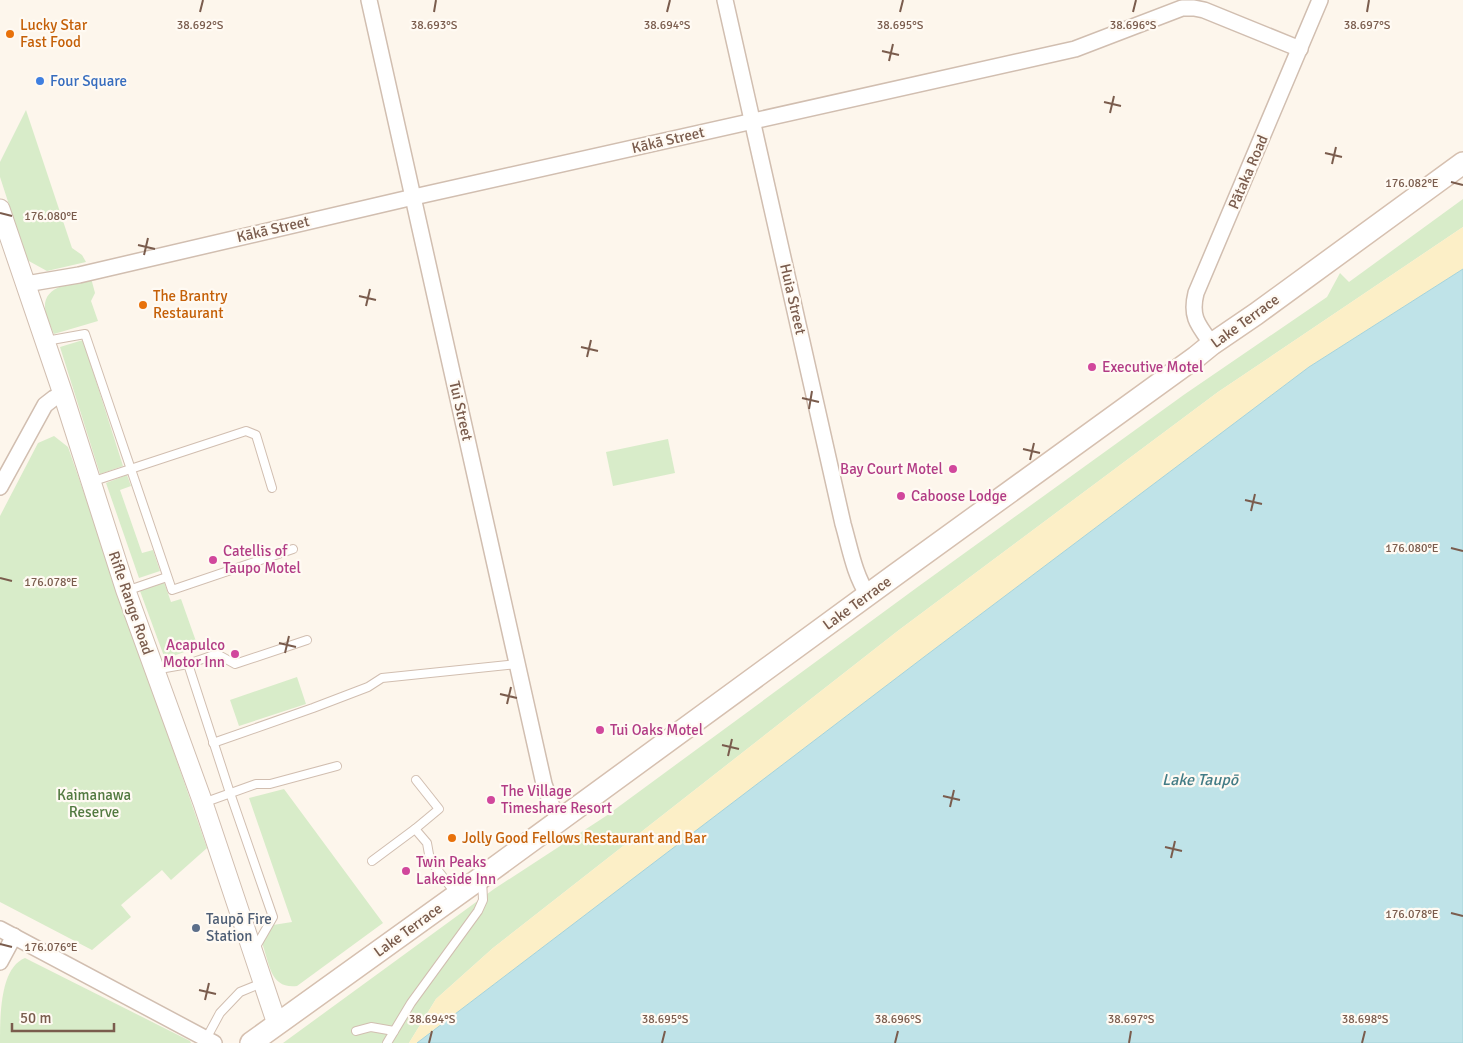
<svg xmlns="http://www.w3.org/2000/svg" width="1463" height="1043" viewBox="0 0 1463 1043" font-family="Signika,sans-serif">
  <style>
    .green { fill: #d8ecc9 }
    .sand { fill: #fcefc7 }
    .water { fill: #bfe3e8; stroke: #a5d3da }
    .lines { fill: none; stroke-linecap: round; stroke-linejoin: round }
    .service-casing { stroke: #d1beb0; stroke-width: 10 }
    .minor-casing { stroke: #d1beb0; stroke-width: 18 }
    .tertiary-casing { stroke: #d1beb0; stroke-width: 21 }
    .secondary-casing { stroke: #d6c0b0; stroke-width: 24 }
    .service { stroke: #fff; stroke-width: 8 }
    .minor { stroke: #fff; stroke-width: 15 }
    .tertiary { stroke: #fff; stroke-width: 19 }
    .secondary { stroke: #fff; stroke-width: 21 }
    .ticks { fill: none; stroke: #7a5c4d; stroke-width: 2 }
    .food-dot { fill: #e8710a; stroke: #fffaf3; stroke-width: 2 }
    .shop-dot { fill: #3f7fe0; stroke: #fffaf3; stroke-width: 2 }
    .hotel-dot { fill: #d1479c; stroke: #fffaf3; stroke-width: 2 }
    .service-dot { fill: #5c6f8a; stroke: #fffaf3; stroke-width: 2 }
    .labels { text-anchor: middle; stroke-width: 4.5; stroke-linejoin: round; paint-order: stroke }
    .food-label { font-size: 15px; fill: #c56008; stroke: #fffaf3; text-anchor: start }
    .shop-label { font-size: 15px; fill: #366cbe; stroke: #fffaf3; text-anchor: start }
    .street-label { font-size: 15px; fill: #7a5c4d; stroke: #fffaf3 }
    .hotel-label { font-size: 15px; fill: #b23c85; stroke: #fffaf3; text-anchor: start }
    .park-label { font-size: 15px; fill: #537a41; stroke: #fffaf3 }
    .service-label { font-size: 15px; fill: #4e5e75; stroke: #fffaf3; text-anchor: start }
    .water-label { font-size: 16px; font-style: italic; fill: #437c86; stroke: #fffaf3 }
    .ticks-label { font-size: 12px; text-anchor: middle; fill: #7a5c4d; stroke: #fffaf3; stroke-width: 4.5; stroke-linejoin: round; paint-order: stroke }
  </style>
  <rect width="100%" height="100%" fill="#fdf6ec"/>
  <g class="green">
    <polygon points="26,110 72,248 82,255 86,262 47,271 27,260 0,177 0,162"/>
    <polygon points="1463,199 1463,227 1218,392 899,630 493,948 436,999 409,1043 283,1043 494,889 606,816 919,586 1185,394 1327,297 1340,273 1349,282"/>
    <path d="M91,278l4,15 -4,8 7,20 -44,13c-3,-8 -9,-18 -9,-27 -1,-22 29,-24 46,-29z"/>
    <polygon points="83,340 123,466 100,474 60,347"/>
    <polygon points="54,436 68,447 207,848 171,880 162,870 121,905 131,917 92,950 0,902 0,516 38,443"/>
    <polygon points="668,439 675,473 613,486 606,452"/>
    <polygon points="127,475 131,486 120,490 142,553 153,550 160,571 139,578 106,483"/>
    <polygon points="164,582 171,602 181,599 198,647 165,659 140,591"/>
    <polygon points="297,677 306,704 239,726 230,700"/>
    <path d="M284,789l99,134 -86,63c-26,3 -27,-20 -34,-40v-4l10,-17 19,-3 -43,-124z"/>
    <path d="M25,958l165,83 1,2h-191c0,-28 0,-75 25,-85z"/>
  </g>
  <polygon class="sand" points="1463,227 1463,269 1309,367 924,657 417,1043 409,1043 436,999 493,948 899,630 1218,392"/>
  <polygon class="water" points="1463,269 1463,1043 417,1043 924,657 1309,367"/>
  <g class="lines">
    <g class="service-casing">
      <g id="service">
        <polyline points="46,341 85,334 172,590 293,549"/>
        <polyline points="91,482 246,431 256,435 272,488"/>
        <polyline points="126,591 167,577"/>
        <polyline points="188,664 230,793 273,917 254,950"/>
        <polyline points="154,670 188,664 217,654 235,664 307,640"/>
        <polyline points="213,743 313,708 368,687 382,678 518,664"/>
        <polyline points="416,780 439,809 415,829 427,843 430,860 456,894"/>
        <polyline points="203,803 256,784 270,784 337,766"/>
        <polyline points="372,861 415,829"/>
        <polyline points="356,1031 371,1027 394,1031"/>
        <polyline points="206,1039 220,1013 240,992 262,983"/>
        <polyline points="387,1043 411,1003 478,911 483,900 482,879"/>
      </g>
    </g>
    <g class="minor-casing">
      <g id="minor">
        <polyline points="369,0 544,784 553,809 560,819"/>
        <path d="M725,0l118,524c7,24 11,50 25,71"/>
        <polyline points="26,284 79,275 405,199 1075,49 1182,8 1194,8 1204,10 1300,49"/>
        <path d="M1212,344c-14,-19 -22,-27 -16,-51l124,-293"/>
        <polyline points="0,487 45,405 54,398 63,394"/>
        <polyline points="0,929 214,1043"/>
        <polyline points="0,962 14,936"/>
      </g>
    </g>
    <g class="tertiary-casing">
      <polyline id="tertiary" points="0,209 63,394 126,591 203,803 277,1024"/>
    </g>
    <g class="secondary-casing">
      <polyline id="secondary" points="251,1043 482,877 895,575 1196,357 1212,344 1256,314 1463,163"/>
    </g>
    <use href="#service" class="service"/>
    <use href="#minor" class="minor"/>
    <use href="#tertiary" class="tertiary"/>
    <use href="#secondary" class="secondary"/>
  </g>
  <path class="ticks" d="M200,12l3,-12M434,12l2,-12M667,12l3,-12M900,12l3,-12M1133,12l3,-12M1367,12l2,-12M882,51l17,4M889,61l4,-17M1104,102l17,4M1110,113l4,-17M1325,153l17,4M1332,164l4,-17M1451,182l12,3M0,213l12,3M138,245l17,4M144,255l4,-17M359,296l17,4M366,306l4,-17M581,347l17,4M587,357l4,-17M802,398l17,4M809,409l3,-18M1023,449l17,4M1030,460l4,-17M1245,500l17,4M1251,511l4,-17M1451,548l12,3M0,578l12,3M279,643l17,4M285,653l4,-17M500,694l17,4M507,704l4,-17M722,745l17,4M728,756l4,-17M943,796l17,4M950,807l4,-17M1165,847l17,4M1171,858l4,-17M1451,913l12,3M0,944l12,3M199,990l17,4M205,1000l4,-17M429,1043l3,-12M662,1043l3,-12M895,1043l3,-12M1129,1043l2,-12M1362,1043l3,-12"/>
  <g class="food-dot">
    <circle cx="10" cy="34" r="5"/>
    <circle cx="143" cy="305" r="5"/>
    <circle cx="452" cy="838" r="5"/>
  </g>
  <circle class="shop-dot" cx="40" cy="81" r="5"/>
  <g class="hotel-dot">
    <circle cx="1092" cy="367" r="5"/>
    <circle cx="953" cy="469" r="5"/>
    <circle cx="901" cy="496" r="5"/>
    <circle cx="213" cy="560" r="5"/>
    <circle cx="235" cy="654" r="5"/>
    <circle cx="600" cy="730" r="5"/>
    <circle cx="491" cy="800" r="5"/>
    <circle cx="406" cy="871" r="5"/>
  </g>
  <circle class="service-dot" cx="196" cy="928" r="5"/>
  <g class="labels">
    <g class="food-label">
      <text x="20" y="30">Lucky Star<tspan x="20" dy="17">Fast Food</tspan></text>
      <text x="153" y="301">The Brantry<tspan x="153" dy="17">Restaurant</tspan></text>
      <text x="462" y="843">Jolly Good Fellows Restaurant and Bar</text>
    </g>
    <g class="shop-label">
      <text x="50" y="86">Four Square</text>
    </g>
    <g class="street-label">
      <text transform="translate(668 140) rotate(-13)" y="5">Kākā Street</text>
      <text transform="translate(1248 172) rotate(-67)" y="5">Pātaka Road</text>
      <text transform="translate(273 229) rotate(-13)" y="5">Kākā Street</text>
      <text transform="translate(793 299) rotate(77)" y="5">Huia Street</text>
      <text transform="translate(1245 321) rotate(-36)" y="5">Lake Terrace</text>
      <text transform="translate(461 411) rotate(77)" y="5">Tui Street</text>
      <text transform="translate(131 603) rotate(71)" y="5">Rifle Range Road</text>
      <text transform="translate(857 603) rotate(-36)" y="5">Lake Terrace</text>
      <text transform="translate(408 930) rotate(-36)" y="5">Lake Terrace</text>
    </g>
    <g class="hotel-label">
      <text x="1102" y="372">Executive Motel</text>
      <text x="943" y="474" text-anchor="end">Bay Court Motel</text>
      <text x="911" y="501">Caboose Lodge</text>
      <text x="223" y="556">Catellis of<tspan x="223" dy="17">Taupo Motel</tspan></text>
      <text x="225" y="650" text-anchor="end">Acapulco<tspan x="225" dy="17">Motor Inn</tspan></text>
      <text x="610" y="735">Tui Oaks Motel</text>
      <text x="501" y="796">The Village<tspan x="501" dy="17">Timeshare Resort</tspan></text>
      <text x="416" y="867">Twin Peaks<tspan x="416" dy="17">Lakeside Inn</tspan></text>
    </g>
    <g class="park-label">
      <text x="94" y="800">Kaimanawa<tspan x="94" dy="17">Reserve</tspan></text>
    </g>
    <g class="service-label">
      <text x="206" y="924">Taupō Fire<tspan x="206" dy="17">Station</tspan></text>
    </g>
    <g class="water-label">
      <text x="1200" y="785">Lake Taupō</text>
    </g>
  </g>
  <g class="ticks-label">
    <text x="200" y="29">38.692°S</text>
    <text x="434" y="29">38.693°S</text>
    <text x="667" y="29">38.694°S</text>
    <text x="900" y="29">38.695°S</text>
    <text x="1133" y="29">38.696°S</text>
    <text x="1367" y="29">38.697°S</text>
    <text x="1412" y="187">176.082°E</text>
    <text x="51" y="220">176.080°E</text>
    <text x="1412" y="552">176.080°E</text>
    <text x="51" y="586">176.078°E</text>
    <text x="1412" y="918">176.078°E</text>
    <text x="51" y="951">176.076°E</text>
    <text x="432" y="1023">38.694°S</text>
    <text x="665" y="1023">38.695°S</text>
    <text x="898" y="1023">38.696°S</text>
    <text x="1131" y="1023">38.697°S</text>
    <text x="1365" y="1023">38.698°S</text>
  </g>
  <path d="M12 1023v8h102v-8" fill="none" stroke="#7a5c4d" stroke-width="2.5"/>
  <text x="20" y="1023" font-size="15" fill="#7a5c4d" stroke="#fffaf3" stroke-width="4" paint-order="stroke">50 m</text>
</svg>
